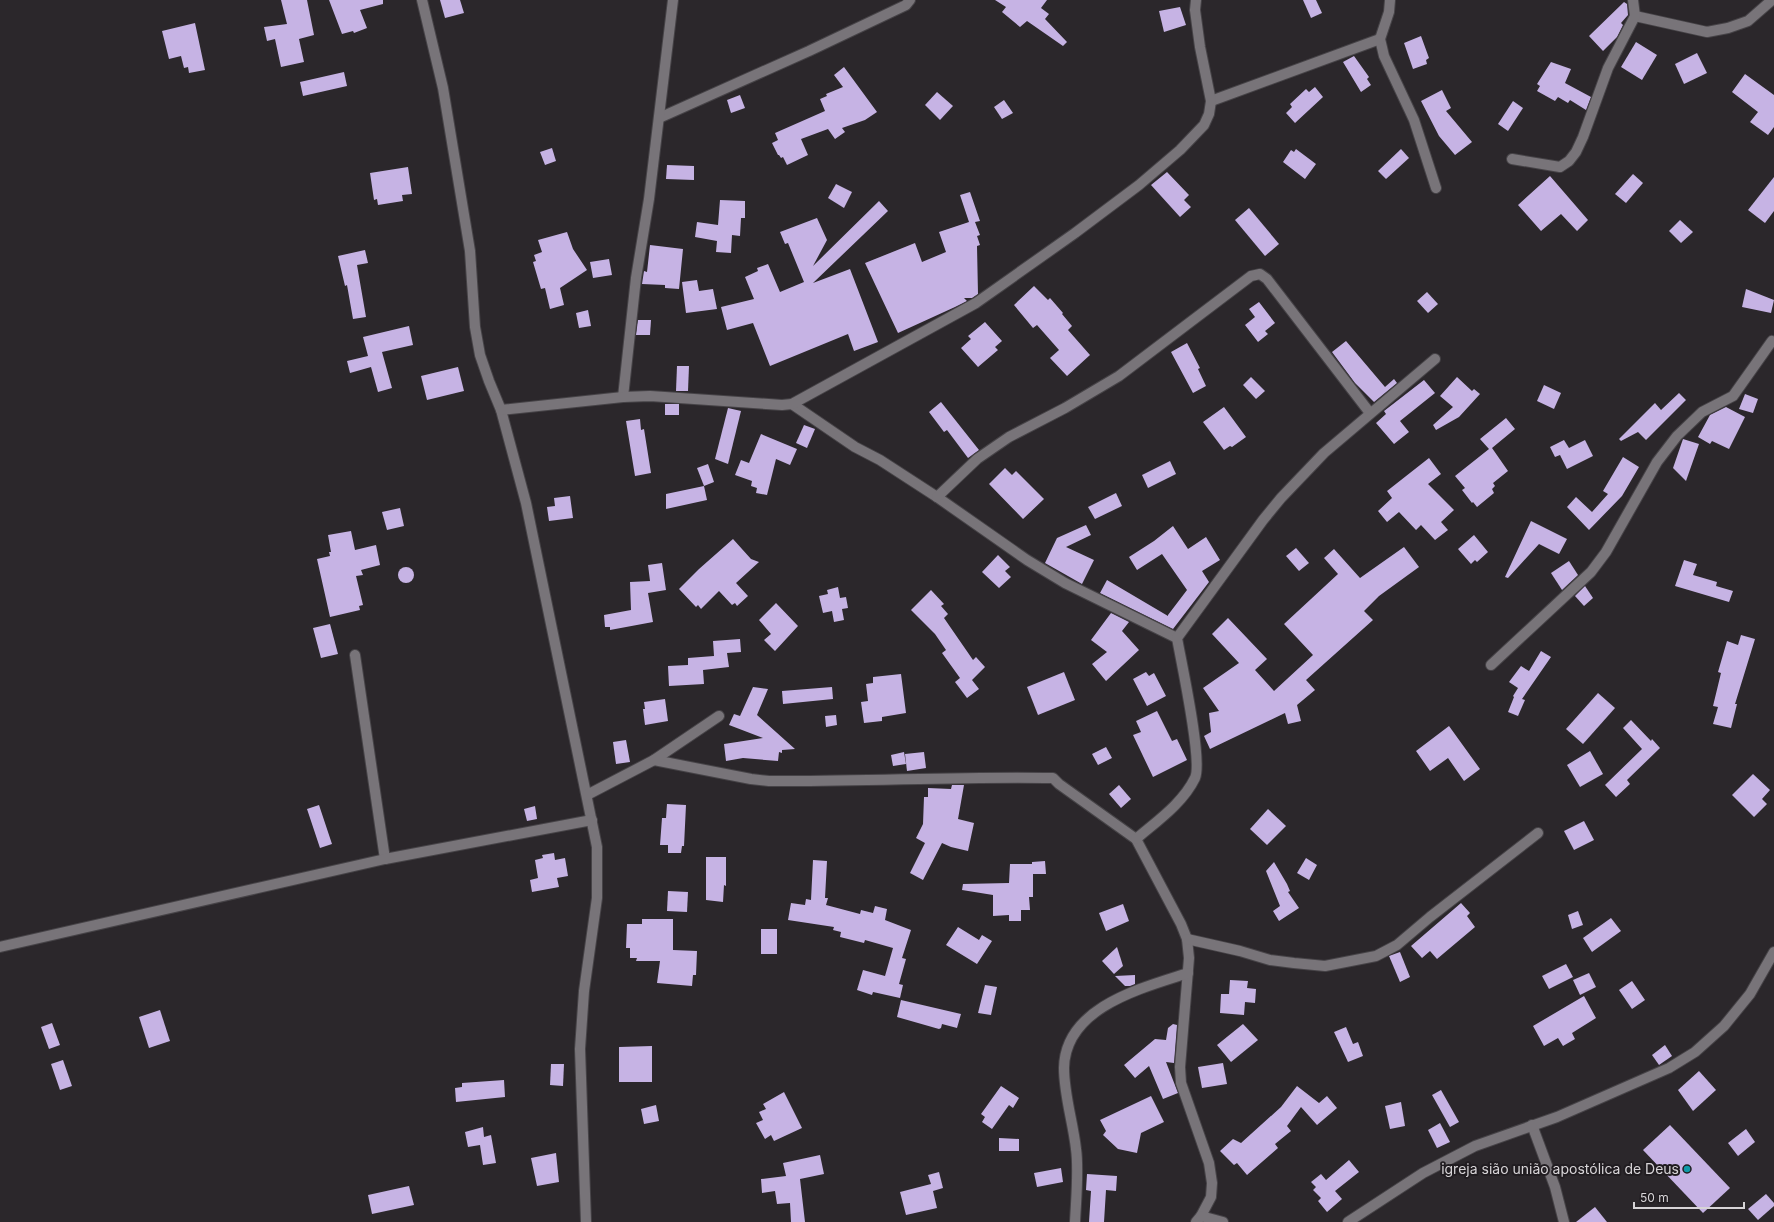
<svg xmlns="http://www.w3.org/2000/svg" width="1774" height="1222" viewBox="0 0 1774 1222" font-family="Inter,sans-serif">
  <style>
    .building { fill: #c6b3e4 }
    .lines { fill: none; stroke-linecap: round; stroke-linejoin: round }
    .minor-casing { stroke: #464347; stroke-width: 12 }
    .minor { stroke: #787479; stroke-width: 10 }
    .culture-dot { fill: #0f9aa8; stroke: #211d21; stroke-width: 1.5 }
    .labels { text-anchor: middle; stroke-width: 4; stroke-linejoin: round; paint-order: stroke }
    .poi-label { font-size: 14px; fill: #d7d4d7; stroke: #211d21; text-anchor: end }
  </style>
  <rect width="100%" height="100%" fill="#2b272b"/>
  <g class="building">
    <polygon points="281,0 307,0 314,35 299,39 304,62 281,67 275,39 267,41 264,27 287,24"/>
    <polygon points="329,0 383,0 383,4 360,10 367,28 354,33 353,31 342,34"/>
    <polygon points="440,0 460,0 464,13 445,18"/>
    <polygon points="995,0 1047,0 1041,8 1049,14 1045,19 1067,42 1063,46 1027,21 1020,27 1002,12 1006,7"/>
    <polygon points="1303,0 1316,0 1322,13 1311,18"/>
    <polygon points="1624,2 1627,4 1628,15 1621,23 1623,25 1617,37 1603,51 1589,36"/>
    <polygon points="1180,7 1186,25 1164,32 1159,11"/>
    <polygon points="195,23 205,70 189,73 188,67 184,68 181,56 169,59 162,31"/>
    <polygon points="1421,36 1429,58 1426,60 1427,64 1413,69 1404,43"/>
    <polygon points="1636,42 1657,55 1642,80 1621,67"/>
    <polygon points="1697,53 1707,73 1684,84 1675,64"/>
    <polygon points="1354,56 1369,77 1367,79 1371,85 1361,92 1343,62"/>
    <polygon points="1551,62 1571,69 1565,83 1591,97 1586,110 1570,100 1568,103 1558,97 1555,101 1537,91 1540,86 1537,84"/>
    <polygon points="844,67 877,112 865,120 842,128 845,132 835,139 828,129 801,139 808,155 787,165 783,157 781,158 779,155 778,155 772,143 778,140 775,133 825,111 820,99 827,96 826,94 843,87 834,75"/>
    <polygon points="344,72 347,86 303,96 300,82"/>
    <polygon points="1745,74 1774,95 1774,127 1768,135 1750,122 1758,112 1732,92"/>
    <polygon points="1315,87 1323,97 1295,123 1286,113 1292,107 1290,104 1306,89 1309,92"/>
    <polygon points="1442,90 1451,108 1446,111 1472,142 1455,155 1439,136 1421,101"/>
    <polygon points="937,92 953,106 940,120 925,105"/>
    <polygon points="740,95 745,108 731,113 727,100"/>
    <polygon points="1004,100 1013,113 1002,119 994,107"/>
    <polygon points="1513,101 1523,108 1508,131 1498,124"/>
    <polygon points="552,148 556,161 545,165 540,152"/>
    <polygon points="1296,149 1316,164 1305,179 1283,162 1291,150 1294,152"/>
    <polygon points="1401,149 1409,158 1386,179 1378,171"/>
    <polygon points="667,165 694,166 694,180 666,179"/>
    <polygon points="408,167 412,194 402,195 403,201 378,205 377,199 374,200 370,173"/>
    <polygon points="1167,172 1189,195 1184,200 1191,207 1180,217 1151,185"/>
    <polygon points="1633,174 1643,183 1626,203 1615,194"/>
    <polygon points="1550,176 1588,220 1577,231 1561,214 1541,231 1518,205"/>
    <polygon points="1774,177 1774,211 1765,223 1748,210"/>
    <polygon points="836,184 852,192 844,208 828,198"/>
    <polygon points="970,192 980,221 975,222 980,235 977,236 980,245 977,246 978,294 972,298 964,298 967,301 955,307 898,333 865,263 915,243 922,262 946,252 939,232 969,222 960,195"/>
    <polygon points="720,200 745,201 745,218 741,218 740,236 732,235 731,253 716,252 717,241 695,237 697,222 718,225"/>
    <polygon points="879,201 888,211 813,283 850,269 878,342 854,351 848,334 770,366 753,323 727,330 721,307 754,299 745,277 758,271 757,268 768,264 780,292 804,282 788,243 785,244 780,232 817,218 827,240 813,266"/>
    <polygon points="1249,208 1279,244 1265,256 1235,220"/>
    <polygon points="1680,220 1693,232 1681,243 1669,231"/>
    <polygon points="567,232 573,249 587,270 560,288 564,305 550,309 545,288 541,289 533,262 536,261 534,255 542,252 538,240"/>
    <polygon points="650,245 683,249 679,289 665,288 665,285 642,284 644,271 647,272"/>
    <polygon points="365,250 368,263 357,265 366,317 353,319 347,285 345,286 338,256"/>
    <polygon points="609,259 612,275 593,278 590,262"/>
    <polygon points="697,280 699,291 713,289 717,309 686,313 682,282"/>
    <polygon points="1034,286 1048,300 1050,298 1063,313 1062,314 1072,326 1068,330 1090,355 1067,376 1050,358 1059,350 1037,325 1033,328 1014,305"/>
    <polygon points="1746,289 1774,300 1771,313 1742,307"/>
    <polygon points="1427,292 1438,304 1428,313 1417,301"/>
    <polygon points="1259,302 1275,323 1265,331 1268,334 1258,342 1245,325 1255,317 1249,309"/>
    <polygon points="588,310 591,326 579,328 576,313"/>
    <polygon points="638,320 651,320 650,335 636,335"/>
    <polygon points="985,322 1002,341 995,347 998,350 978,367 961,348 971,339 968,336"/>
    <polygon points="409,326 413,345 382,352 392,388 378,392 371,367 350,373 347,361 368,356 363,337"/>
    <polygon points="1346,341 1385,387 1394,379 1397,383 1374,402 1355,383 1332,352"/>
    <polygon points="1187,343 1200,368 1198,369 1206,386 1193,393 1171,352"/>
    <polygon points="677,366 689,366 688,391 676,391"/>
    <polygon points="458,367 464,391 427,400 421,376"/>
    <polygon points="1251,377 1265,391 1256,399 1243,385"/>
    <polygon points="1457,377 1472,391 1474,389 1480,394 1459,417 1436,430 1433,425 1453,407 1440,396"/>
    <polygon points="1424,380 1435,393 1400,421 1409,432 1394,444 1376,423 1386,414 1384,411"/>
    <polygon points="1544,385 1561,393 1554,409 1537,401"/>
    <polygon points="1679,393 1686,400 1646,440 1638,432 1621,441 1619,439 1655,403 1661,410"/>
    <polygon points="1745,394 1758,399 1753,413 1739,409"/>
    <polygon points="941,402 979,450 968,458 947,430 944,432 929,412"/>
    <rect x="665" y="404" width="14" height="11"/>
    <polygon points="1224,407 1246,437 1232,447 1230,446 1224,450 1203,422"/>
    <polygon points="1726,407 1745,417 1729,449 1712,441 1710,444 1698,437 1710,415"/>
    <polygon points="728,408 741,411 728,464 715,459"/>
    <polygon points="1506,418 1515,429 1492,448 1508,471 1493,483 1495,486 1492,489 1494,493 1477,507 1473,502 1472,503 1462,490 1465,488 1455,476 1489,449 1480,439"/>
    <polygon points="640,419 641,430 644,429 651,473 635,476 626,421"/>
    <polygon points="804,425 815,429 807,448 796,443"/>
    <polygon points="761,434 797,449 790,465 776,459 767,495 756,493 757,488 751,486 752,481 735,475 741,460 749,463"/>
    <polygon points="1683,439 1699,444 1686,481 1673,468"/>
    <polygon points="1564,440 1569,448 1585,440 1593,456 1567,469 1560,455 1555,457 1550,447"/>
    <polygon points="1623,457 1639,467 1622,496 1589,530 1567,507 1576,497 1592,512 1608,494 1603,491"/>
    <polygon points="1429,458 1441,474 1428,484 1454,510 1441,522 1448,530 1435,540 1421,525 1416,530 1399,512 1387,522 1378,511 1392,498 1387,491"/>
    <polygon points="1170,461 1176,474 1148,488 1142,475"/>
    <polygon points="708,464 714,482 704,486 697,468"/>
    <polygon points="1005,468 1012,475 1016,471 1044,499 1023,519 989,484"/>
    <polygon points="704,486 707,500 666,509 666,494"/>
    <polygon points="1116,493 1122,506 1095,519 1088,507"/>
    <polygon points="570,496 573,518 549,521 547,507 555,506 554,498"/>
    <polygon points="400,508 404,526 387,530 382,512"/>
    <polygon points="1531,521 1567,539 1559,554 1539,544 1508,578 1505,577"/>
    <polygon points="1086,525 1091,535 1066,547 1094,560 1082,584 1045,563 1057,538"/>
    <polygon points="1173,526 1188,549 1206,537 1220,560 1202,571 1209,582 1173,629 1100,593 1107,580 1168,616 1168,615 1187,590 1162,554 1137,570 1129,557 1154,541"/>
    <polygon points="351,531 355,550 376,545 380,565 361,570 363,575 356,576 363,605 359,606 360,610 330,617 317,559 330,556 329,552 331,552 328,535"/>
    <polygon points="1474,535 1488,552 1477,562 1475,560 1471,564 1458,549"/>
    <polygon points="733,539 751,559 759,562 736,583 748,596 737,606 735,603 732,605 719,591 701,609 698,605 696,607 679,589 699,569"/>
    <polygon points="1404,547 1419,567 1379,596 1364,611 1373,620 1306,680 1315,690 1297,705 1301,721 1288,724 1285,713 1210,749 1204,736 1211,732 1209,713 1219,711 1203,688 1239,663 1212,634 1228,618 1267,659 1255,670 1274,691 1313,655 1284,624 1338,574 1324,558 1334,549 1360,578"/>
    <polygon points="1296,548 1309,563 1299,571 1286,556"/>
    <polygon points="998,555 1010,567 1005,571 1011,577 999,588 982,572"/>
    <polygon points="1684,560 1697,564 1693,575 1717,582 1716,586 1733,591 1729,602 1675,586"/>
    <polygon points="1569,561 1578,575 1562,590 1551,573"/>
    <polygon points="662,563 666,590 648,593 653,622 610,630 610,627 605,627 604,615 631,610 630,582 650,581 648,565"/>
    <circle cx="406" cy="575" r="8"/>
    <polygon points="1585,586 1593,598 1584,606 1575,596"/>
    <polygon points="838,587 840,598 846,597 848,608 842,609 844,620 834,622 832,611 823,613 819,596 828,594 827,590"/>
    <polygon points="931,590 944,604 941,606 948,614 944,618 973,660 976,657 985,667 972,680 979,689 967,698 955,682 960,678 942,653 946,650 935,634 911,610"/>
    <polygon points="776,603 798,626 775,651 764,640 771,634 759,620"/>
    <polygon points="1111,613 1129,622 1122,631 1139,650 1106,681 1092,664 1107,652 1091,640"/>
    <polygon points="330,624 338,654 321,658 313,628"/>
    <polygon points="1741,635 1755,639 1735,704 1737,704 1731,728 1713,724 1718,707 1713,706 1721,673 1718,672 1727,641 1738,645"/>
    <polygon points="740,639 741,652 727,653 729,667 703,670 704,684 669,686 668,666 688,665 688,658 714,656 713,641"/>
    <polygon points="1541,651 1551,657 1522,699 1525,700 1518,716 1508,712 1514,697 1513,696 1518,688 1509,682 1521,666 1529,671"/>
    <polygon points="1064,672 1075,700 1038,715 1027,687"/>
    <polygon points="1146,672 1149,676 1154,673 1166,696 1147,706 1133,679"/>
    <polygon points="901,674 906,713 882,717 882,721 864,723 861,702 868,701 866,684 873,683 873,677"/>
    <polygon points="753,687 768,689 757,715 795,749 782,750 782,753 779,752 778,761 743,758 726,761 724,744 763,738 729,725 734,714 740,716"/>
    <polygon points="832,687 833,699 783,704 782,691"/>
    <polygon points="1598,693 1615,708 1583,744 1566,729"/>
    <polygon points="665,699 668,721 645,725 643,709 645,709 644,702"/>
    <polygon points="1157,711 1172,741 1177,739 1187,760 1153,777 1133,735 1141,732 1136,721"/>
    <polygon points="836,715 837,725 826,727 825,716"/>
    <polygon points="1631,720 1651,741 1652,739 1660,748 1627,780 1630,784 1616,797 1605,785 1642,749 1623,728"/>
    <polygon points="1449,726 1480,769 1464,781 1448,758 1430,771 1416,751"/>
    <polygon points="626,740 630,762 616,764 613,742"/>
    <polygon points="1106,747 1112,758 1098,765 1092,754"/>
    <polygon points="1590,751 1603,774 1580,787 1567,765"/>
    <polygon points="904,752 906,764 893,766 891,755"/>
    <polygon points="924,752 926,768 907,771 905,754"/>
    <polygon points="1753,774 1770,790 1762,799 1767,804 1754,817 1732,795"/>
    <polygon points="952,785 964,785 958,819 974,823 968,851 951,847 942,843 923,880 910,873 925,843 916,838 923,824 924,797 928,797 928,788 951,789"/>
    <polygon points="1119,785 1131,799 1121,808 1109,794"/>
    <polygon points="667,804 686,805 684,846 682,846 681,853 668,853 668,845 660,845 662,818 666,818"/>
    <polygon points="319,805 332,844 320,848 307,809"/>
    <polygon points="535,806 537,819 527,821 524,809"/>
    <polygon points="1268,809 1286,826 1267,845 1250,829"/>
    <polygon points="1584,821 1594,840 1574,850 1564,831"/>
    <polygon points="554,853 555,860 565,858 568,876 557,878 559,887 532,892 530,880 538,878 535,860 543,858 542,855"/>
    <polygon points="706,857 726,857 726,886 724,885 723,902 706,900"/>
    <polygon points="1306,858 1317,865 1309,880 1297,873"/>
    <polygon points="813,860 827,861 825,898 828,898 826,905 860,914 861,910 873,913 875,906 887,909 885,920 911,930 902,958 906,959 899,984 903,985 900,998 873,992 872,995 857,990 863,970 885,976 893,948 865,940 864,943 840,937 841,932 833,930 834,927 788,920 791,903 805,905 806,899 811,900"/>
    <polygon points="1045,861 1046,874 1033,874 1033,897 1029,897 1030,910 1021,910 1021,921 1009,921 1009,915 993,916 993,895 962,890 963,884 1009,883 1010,864 1032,864 1032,862"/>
    <polygon points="1274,862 1287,884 1290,891 1288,892 1299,908 1279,921 1273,911 1280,906 1266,871"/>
    <polygon points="668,891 688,892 687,912 667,911"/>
    <polygon points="1461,903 1470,913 1467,916 1475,927 1437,959 1430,951 1422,958 1411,946"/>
    <polygon points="1123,904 1129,921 1106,931 1099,913"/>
    <polygon points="1578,911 1583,925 1572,929 1568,915"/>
    <polygon points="1611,918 1621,931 1592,952 1583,938"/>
    <polygon points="642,919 673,919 673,950 697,951 696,975 693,975 692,986 657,983 660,961 636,961 637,958 630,958 630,948 626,948 627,924 642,924"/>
    <polygon points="958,927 979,940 982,935 992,941 977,964 946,945"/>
    <rect x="761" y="929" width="16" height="25"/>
    <polygon points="1117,947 1123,966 1114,974 1102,961"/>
    <polygon points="1400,952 1410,977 1400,982 1389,956"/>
    <polygon points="1566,964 1573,977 1549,989 1542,976"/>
    <polygon points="1589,973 1596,987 1580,995 1573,980"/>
    <polygon points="1135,975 1135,984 1130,986 1125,986 1115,976"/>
    <polygon points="1230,980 1248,981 1247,988 1256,989 1255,1003 1245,1002 1244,1015 1220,1013 1221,994 1229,994"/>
    <polygon points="1632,981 1645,1000 1632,1009 1619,990"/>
    <polygon points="985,985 997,987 991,1015 978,1013"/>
    <polygon points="1584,996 1596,1018 1572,1033 1575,1039 1563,1046 1558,1038 1544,1046 1533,1026"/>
    <polygon points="901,1000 961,1014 957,1028 942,1024 941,1028 939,1029 897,1017"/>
    <polygon points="160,1010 170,1041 149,1048 139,1017"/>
    <polygon points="52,1023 60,1045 49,1049 41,1027"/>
    <polygon points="1173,1024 1177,1025 1174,1063 1166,1062 1178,1093 1163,1099 1149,1066 1135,1078 1124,1065 1155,1039 1166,1040 1168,1028"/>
    <polygon points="1243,1024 1258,1040 1231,1062 1217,1045"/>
    <polygon points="1346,1027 1353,1044 1358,1042 1363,1056 1348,1062 1334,1032"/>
    <polygon points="1665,1045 1672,1056 1659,1065 1652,1055"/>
    <polygon points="652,1046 652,1082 619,1082 619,1047"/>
    <polygon points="63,1060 72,1086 60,1090 51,1064"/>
    <polygon points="1223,1063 1227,1084 1202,1088 1198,1067"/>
    <polygon points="551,1064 564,1064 563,1086 550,1085"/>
    <polygon points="1699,1071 1716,1090 1693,1111 1678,1090"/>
    <polygon points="504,1080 505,1097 456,1102 455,1088 462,1087 462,1083"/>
    <polygon points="1001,1086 1019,1098 1013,1108 1009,1105 992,1129 982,1122 985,1117 981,1114"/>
    <polygon points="1297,1086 1319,1103 1327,1096 1337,1108 1317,1125 1301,1107 1287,1126 1291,1131 1275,1144 1278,1148 1247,1175 1237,1163 1234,1165 1220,1151 1233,1139 1241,1143 1281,1107"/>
    <polygon points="1441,1090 1459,1122 1450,1127 1432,1095"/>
    <polygon points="784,1092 802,1128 774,1141 771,1135 765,1139 756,1123 763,1120 759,1112 766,1109 763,1104"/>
    <polygon points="1151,1096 1164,1122 1141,1133 1137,1153 1118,1149 1103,1135 1106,1131 1100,1120"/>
    <polygon points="1401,1102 1405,1126 1390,1129 1385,1106"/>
    <polygon points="656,1105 659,1121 644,1124 641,1109"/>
    <polygon points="1440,1123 1450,1142 1437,1148 1428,1130"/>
    <polygon points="1670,1125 1730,1188 1703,1213 1643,1150"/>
    <polygon points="483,1127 484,1137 491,1135 496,1163 483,1165 480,1145 468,1147 465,1132"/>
    <polygon points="1746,1129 1755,1142 1738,1156 1728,1143"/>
    <polygon points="999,1138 1019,1139 1019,1151 999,1151"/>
    <polygon points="556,1153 559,1182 537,1186 531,1158"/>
    <polygon points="820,1155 824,1174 800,1179 805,1222 791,1222 790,1203 777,1204 775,1191 762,1193 761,1179 786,1176 783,1163"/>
    <polygon points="1349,1160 1359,1172 1335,1191 1342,1199 1327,1212 1318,1201 1321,1198 1313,1190 1316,1187 1311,1182 1321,1174 1326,1180"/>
    <polygon points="1061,1168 1063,1182 1037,1187 1034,1173"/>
    <polygon points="939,1172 943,1188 933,1191 937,1208 906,1215 900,1192 931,1184 928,1175"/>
    <polygon points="1087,1174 1117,1176 1116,1191 1106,1190 1104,1222 1089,1222 1091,1191 1086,1190"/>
    <polygon points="409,1186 414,1205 372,1214 368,1195"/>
    <polygon points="1766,1194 1774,1203 1774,1206 1758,1220 1748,1209"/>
    <polygon points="1595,1207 1607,1222 1576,1222"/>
  </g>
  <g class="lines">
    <g class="minor-casing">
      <g id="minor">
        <polyline points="422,0 443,88 470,251 475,327 480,355 489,381 501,410 526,503 597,847 597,898 584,991 580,1049 586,1222"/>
        <polyline points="1390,0 1389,12 1380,39 1384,56 1414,120 1436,188"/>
        <polyline points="1635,16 1707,32 1728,28 1748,21 1772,0"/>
        <polyline points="1211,101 1380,39"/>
        <polyline points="659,118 809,51 906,5 910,0"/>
        <polyline points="1512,159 1560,167 1569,161 1576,152 1583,137 1608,68 1635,16 1633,0"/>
        <polyline points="623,397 636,278 649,199 673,0"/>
        <polyline points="792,404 855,447 880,460 937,497 1027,560 1065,583 1177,638"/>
        <polyline points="501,410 623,397 650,396 782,405 792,404 976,303 1075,233 1139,185 1180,150 1204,125 1209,114 1211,101 1200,47 1195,10 1196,0"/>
        <polyline points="937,497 977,459 1009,437 1065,408 1119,376 1251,276 1260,274 1267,279 1370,413"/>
        <polyline points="355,655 385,859"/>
        <polyline points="1491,665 1591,572 1606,552 1657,462 1677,436 1702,412 1733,396 1772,341 1774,342"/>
        <path d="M654,760l97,19 18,2c95,1 190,-5 284,-3l6,6 77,55 45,85 6,15 2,19 -9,109 1,16 28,80 3,20 -1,14 -10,19 -5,6"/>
        <polyline points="587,795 654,760 719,716"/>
        <path d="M1136,839c21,-18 47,-36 59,-61 8,-17 -14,-117 -18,-140l86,-118 18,-22 43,-45 111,-94"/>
        <polyline points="1187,939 1240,951 1270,960 1294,963 1325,966 1376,956 1397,945 1430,917 1538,833"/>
        <polyline points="0,947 385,859 592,820"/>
        <polyline points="1532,1125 1555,1187 1564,1222"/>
        <polyline points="1201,1216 1223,1222"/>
        <path d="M1075,1222c1,-22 4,-52 1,-73 -3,-27 -12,-54 -12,-81 1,-61 78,-80 124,-95"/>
        <polyline points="1348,1222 1423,1173 1475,1146 1557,1117 1669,1068 1695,1052 1724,1026 1750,994 1774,952"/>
      </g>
    </g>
    <use href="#minor" class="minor"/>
  </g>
  <circle class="culture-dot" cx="1687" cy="1169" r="4"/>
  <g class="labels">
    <g class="poi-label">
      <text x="1679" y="1174">igreja sião união apostólica de Deus</text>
    </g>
  </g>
  <path d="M1634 1202v6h110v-6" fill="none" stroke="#d7d4d7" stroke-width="2"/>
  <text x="1640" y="1202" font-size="12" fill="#d7d4d7" stroke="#211d21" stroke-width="3" paint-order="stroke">50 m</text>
</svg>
